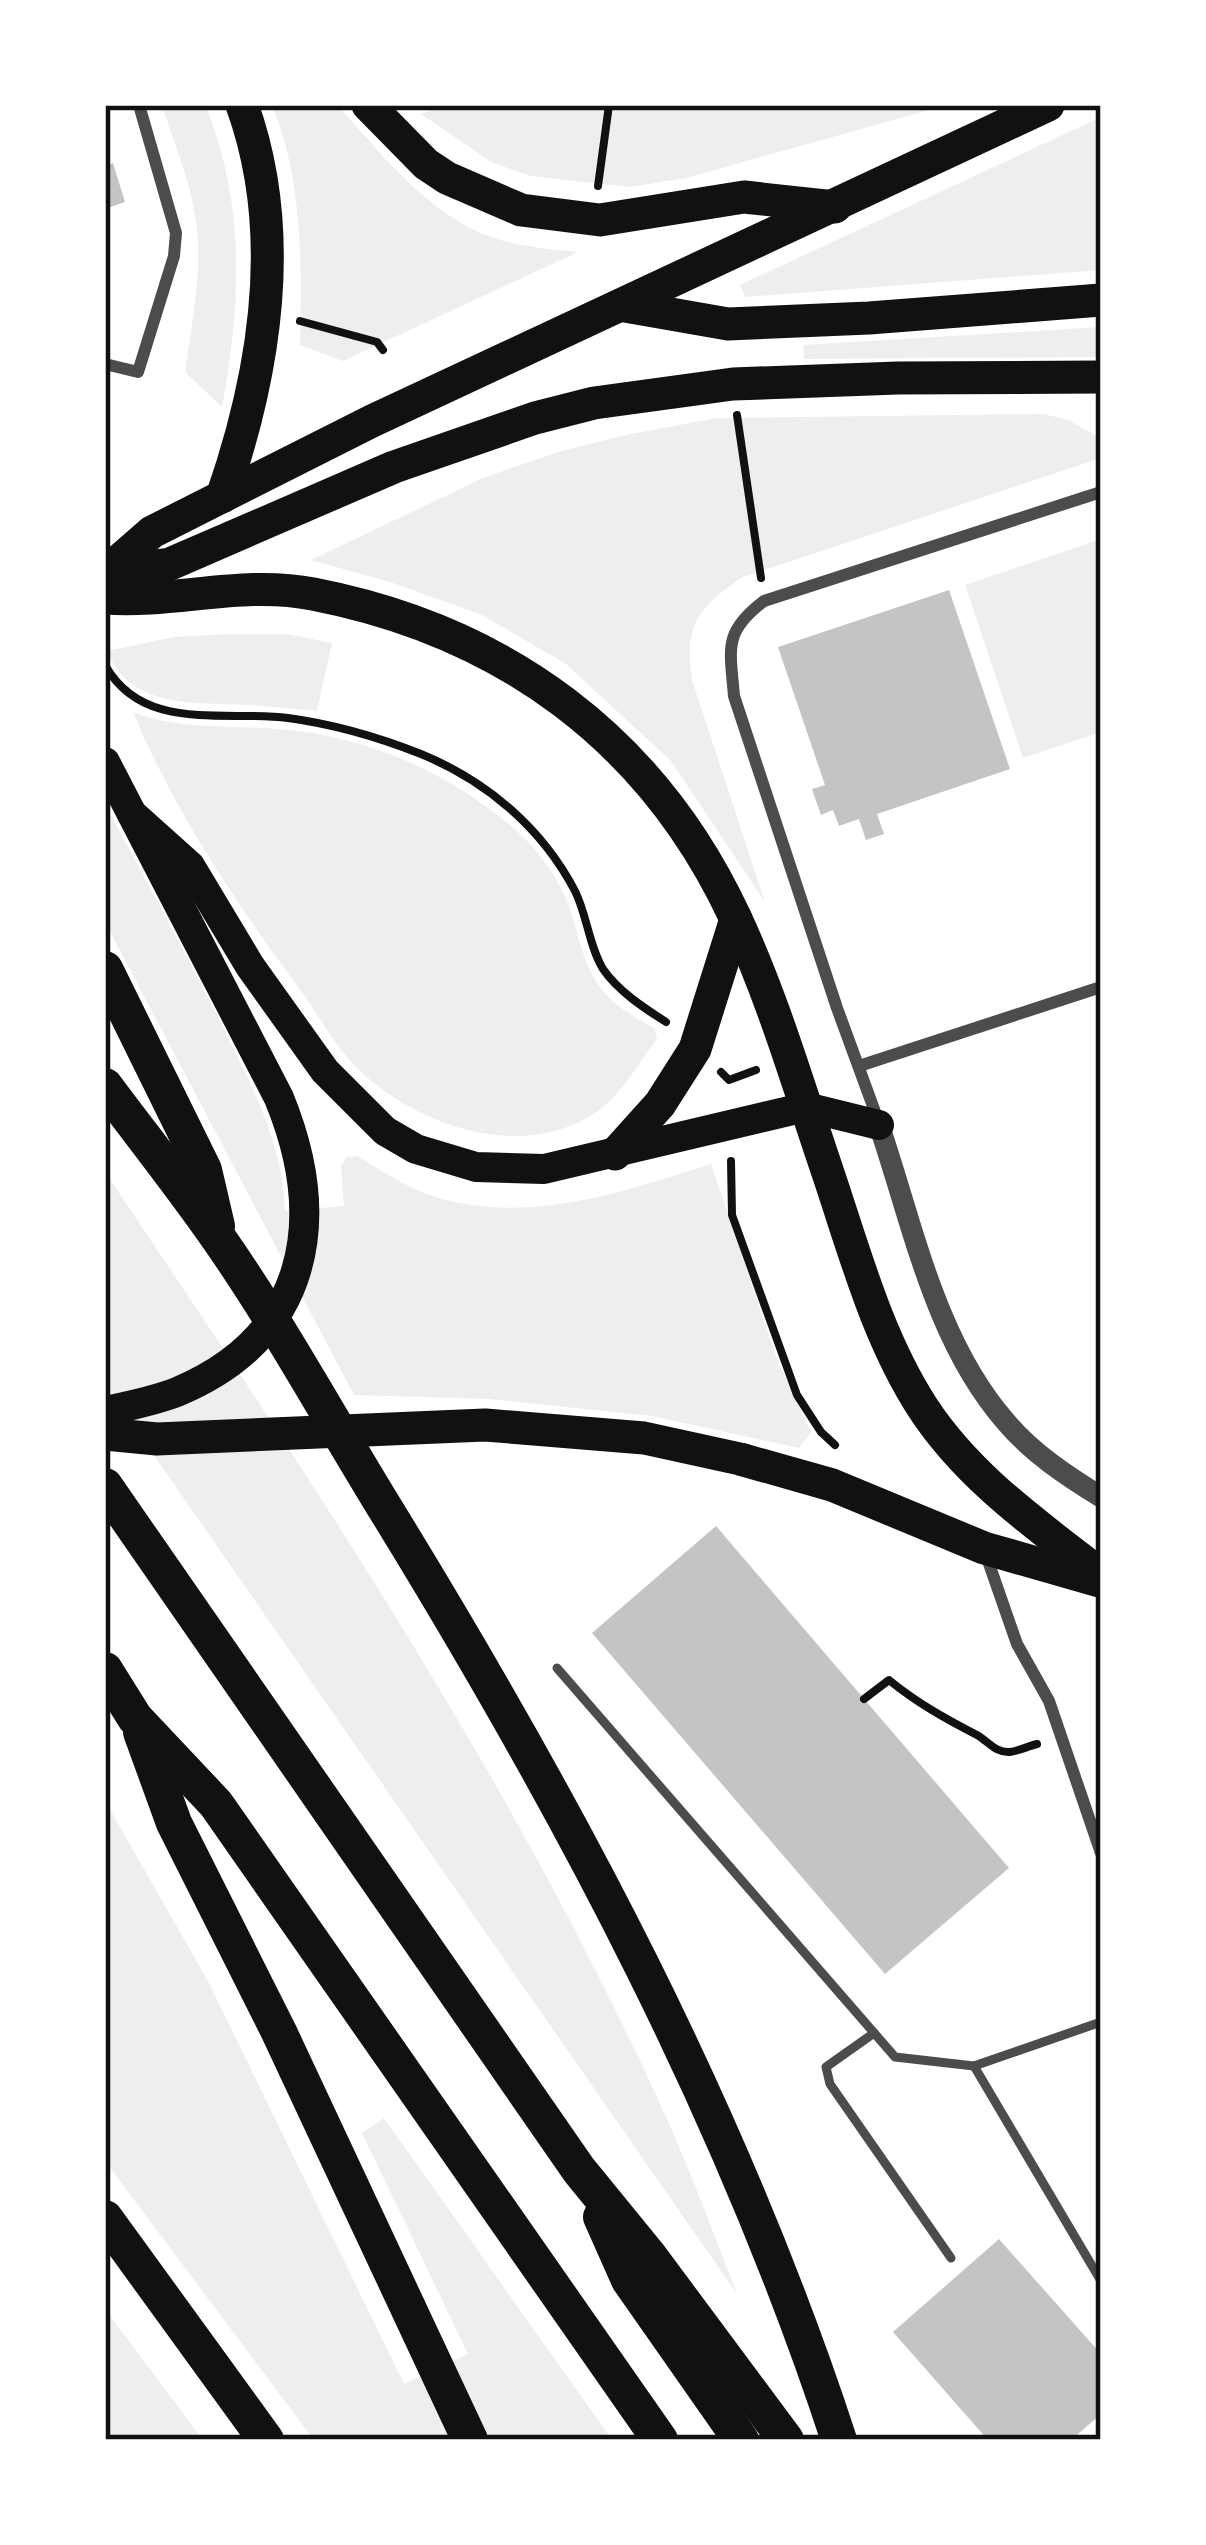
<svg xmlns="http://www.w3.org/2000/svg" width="1206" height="2545" viewBox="0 0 1206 2545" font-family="'Playfair Display',serif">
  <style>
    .green { fill: #eee }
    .building { fill: #c4c4c4 }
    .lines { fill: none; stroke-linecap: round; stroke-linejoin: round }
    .path { stroke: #111; stroke-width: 8 }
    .service { stroke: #4c4c4c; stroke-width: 9 }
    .minor { stroke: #4c4c4c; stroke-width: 12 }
    .tertiary { stroke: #4c4c4c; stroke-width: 21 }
    .primary { stroke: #111; stroke-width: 30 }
    .trunk { stroke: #111; stroke-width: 33 }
    .motorway { stroke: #111; stroke-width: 36 }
    .neatline { fill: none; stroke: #111; stroke-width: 4.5 }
  </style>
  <rect width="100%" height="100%" fill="#fff"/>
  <g class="green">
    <path d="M162,105h43c41,98 36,200 17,302l-37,-35c6,-43 15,-87 13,-131 -2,-46 -22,-92 -36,-136z"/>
    <path d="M272,105h65c44,48 93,112 157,133 27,9 56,11 84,14l-235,109 -43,-16c2,-80 3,-164 -28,-240z"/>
    <polygon points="450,105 947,105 686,178 630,187 530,176 491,162 421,114"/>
    <polygon points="1101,117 1101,270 745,297 740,285"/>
    <polygon points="1101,327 1101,357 804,359 803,345"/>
    <path d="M1044,414l24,6 33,18v20l-358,119c-46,31 -59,47 -51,103l73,222 -94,-141 -105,-97 -84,-49 -92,-33 -79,-22 172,-82 78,-27 70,-17 86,-16z"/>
    <polygon points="1101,539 1101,732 1023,758 965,585"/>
    <path d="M230,634h57l45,9 -15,68c-23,-2 -45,-5 -68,-6 -53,-3 -118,5 -142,-54l67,-14z"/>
    <path d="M133,712c45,18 97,13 145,17 85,6 168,42 233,97 23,19 43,45 55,73 13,31 15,66 38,93 14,17 33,26 51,37l2,10c-19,25 -37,59 -65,76 -74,46 -177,10 -235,-47 -21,-21 -37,-50 -54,-74 -64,-87 -129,-182 -170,-282z"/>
    <path d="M105,804c38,71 77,142 114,215 30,62 64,121 66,192l59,-5 -3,-39 5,-10 11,-1c21,12 42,27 65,36 96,37 197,1 289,-28l66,195 34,73 -12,16 -147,-32 -164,-17 -134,-4 -249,-473z"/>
    <path d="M105,1172c204,304 410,610 561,945 26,58 48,118 71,177l-632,-909z"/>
    <polygon points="105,1801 208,1981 404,2384 468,2354 362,2133 384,2118 612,2440 314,2440 105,2161"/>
    <polygon points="105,2309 203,2440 105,2440"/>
  </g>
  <g class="building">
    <polygon points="113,163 125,202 105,209 105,166"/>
    <polygon points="949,590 1010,769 877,814 884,834 866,840 859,819 839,826 833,810 821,815 812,789 825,785 778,647"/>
    <polygon points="716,1526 1009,1868 885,1974 592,1633"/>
    <polygon points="999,2239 1101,2354 1101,2414 1071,2440 988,2440 893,2332"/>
  </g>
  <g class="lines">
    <g class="path">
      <polyline points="598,186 609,105"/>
      <polyline points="300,321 377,342 383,350"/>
      <polyline points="737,415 761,578"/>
      <path d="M105,665c38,68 119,45 183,53 45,6 90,19 133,36 66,27 121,74 154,137 12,24 14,55 28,78 15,22 41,39 63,53"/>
      <polyline points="721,1072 729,1080 756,1070"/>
      <polyline points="731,1161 732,1215 797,1395 821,1432 835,1445"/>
      <path d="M864,1699l25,-19c28,23 57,39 88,55 11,6 18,18 33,17 8,-1 19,-6 27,-8"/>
    </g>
    <g class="service">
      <polyline points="557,1668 895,2057 974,2066"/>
      <polyline points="1101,2022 974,2066 1101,2281"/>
      <polyline points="874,2033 826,2067 830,2084 951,2258"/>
    </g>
    <g class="minor">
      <polyline points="105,364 138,372 174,256 176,233 139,105"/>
      <polyline points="859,1066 1101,987"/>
      <path d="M878,1120l-41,-112 -103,-312c-4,-48 -11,-64 30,-95l337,-109"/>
      <polyline points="986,1555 1017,1644 1049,1701 1101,1853"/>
    </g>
    <path class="tertiary" d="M879,1125c34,100 56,216 127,297 26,31 61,54 95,75"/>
    <g class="primary">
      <path d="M105,762l174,336c50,122 30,239 -102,294 -23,9 -48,14 -72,19"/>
      <polyline points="132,814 190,866 250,966 325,1071 385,1131 416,1149 476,1167 544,1169 806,1107 879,1125"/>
    </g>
    <g class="trunk">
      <polyline points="368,105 426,164 447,178 521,210 600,220 744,197 835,207"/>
      <polyline points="625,306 728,324 869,318 1101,300"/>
      <path d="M222,497c43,-124 66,-265 20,-392"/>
      <polyline points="108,572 170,564 394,467 535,418 594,403 733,384 898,378 1101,377"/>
      <polyline points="105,573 152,532 372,421 1048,105"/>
      <path d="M105,598c70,5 138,-18 208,-4 191,37 339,145 422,323 38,81 64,171 93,256 27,80 49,164 95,235 45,69 114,117 178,167"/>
      <polyline points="615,1154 660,1104 695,1049 736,919"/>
      <polyline points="105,1434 157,1439 485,1425 644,1438 740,1459 832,1485 984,1548 1099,1581"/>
    </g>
    <g class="motorway">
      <polyline points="105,969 204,1170 217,1226"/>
      <path d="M105,1086c38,51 78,101 114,153 62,89 115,187 172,279 179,292 341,595 448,922"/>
      <polyline points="105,1486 579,2170 650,2257 786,2440"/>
      <polyline points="105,1670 135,1718 216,1804 660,2440"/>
      <polyline points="141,1732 174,1823 279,2032 470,2440"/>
      <polyline points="601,2217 629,2280 741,2440"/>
      <polyline points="105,2218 266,2440"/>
    </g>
  </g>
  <rect width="1206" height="2545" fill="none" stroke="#ffffff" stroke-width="216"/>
  <rect x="108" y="108" width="990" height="2329" class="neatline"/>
</svg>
